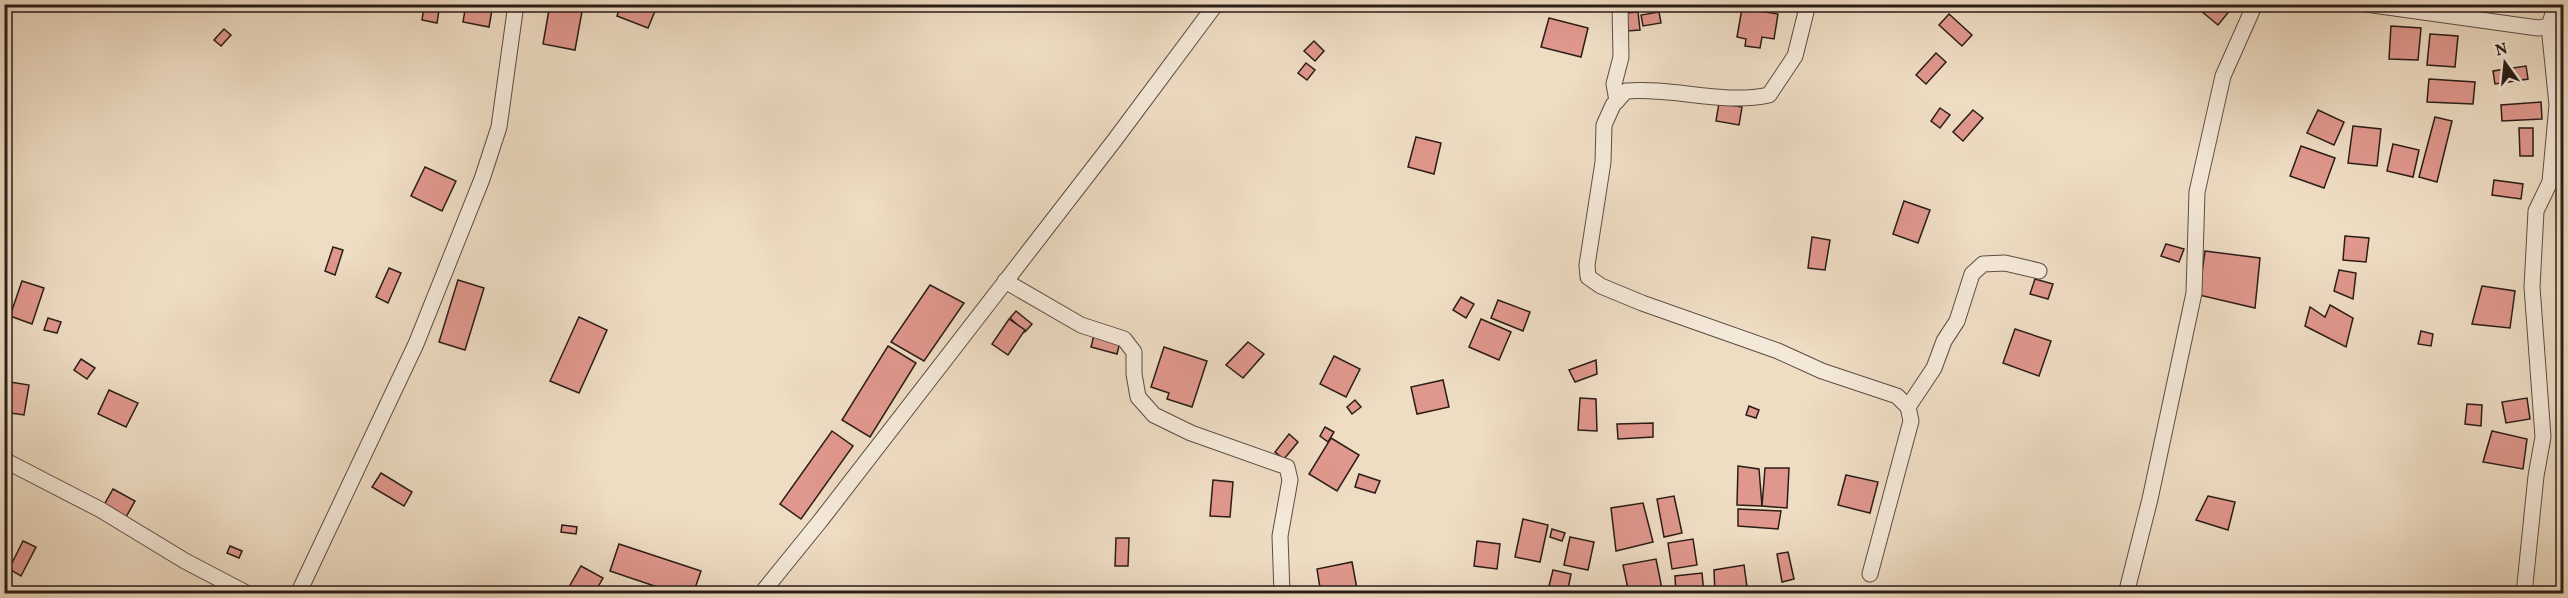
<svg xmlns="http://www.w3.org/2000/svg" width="2568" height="598" viewBox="0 0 2568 598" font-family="Vollkorn,serif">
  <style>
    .building { fill: #e0978d; stroke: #2b1d18; stroke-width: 1.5 }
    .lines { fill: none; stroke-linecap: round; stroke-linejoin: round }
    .street-casing { stroke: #5c4d43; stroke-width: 17 }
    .street { stroke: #f4e8d8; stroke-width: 15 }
  </style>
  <rect width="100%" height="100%" fill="#eedcc3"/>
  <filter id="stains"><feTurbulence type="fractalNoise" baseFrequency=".00333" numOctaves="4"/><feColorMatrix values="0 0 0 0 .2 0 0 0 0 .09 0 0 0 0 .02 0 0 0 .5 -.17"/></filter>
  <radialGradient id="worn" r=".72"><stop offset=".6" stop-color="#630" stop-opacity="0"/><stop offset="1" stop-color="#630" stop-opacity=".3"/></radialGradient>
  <g class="building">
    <polygon points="466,4 493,4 489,27 463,22"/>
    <polygon points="550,4 583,6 575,50 543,44"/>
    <polygon points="621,4 658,4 648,28 617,16"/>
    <polygon points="2196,4 2235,4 2218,25 2195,6"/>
    <polygon points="424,7 439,10 437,23 422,20"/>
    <polygon points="1742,8 1778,14 1774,39 1762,37 1760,48 1745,46 1746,39 1737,37"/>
    <polygon points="1638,12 1640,30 1627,31 1625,13"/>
    <polygon points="1659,12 1661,23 1643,26 1641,15"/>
    <polygon points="1949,14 1972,35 1962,46 1939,25"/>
    <polygon points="1549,18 1588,28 1581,57 1541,47"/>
    <polygon points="2391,26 2421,28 2418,60 2389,59"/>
    <polygon points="224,29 231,35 221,46 214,40"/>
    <polygon points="2430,34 2458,36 2455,67 2427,65"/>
    <polygon points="1314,41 1324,51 1315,61 1304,51"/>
    <polygon points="1936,53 1946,62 1926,84 1916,75"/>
    <polygon points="1306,63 1315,70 1307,80 1298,73"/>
    <polygon points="2526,66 2528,79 2495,84 2493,71"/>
    <polygon points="2429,79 2475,82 2473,104 2427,102"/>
    <polygon points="2541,102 2542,119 2502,121 2501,105"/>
    <polygon points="1719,103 1742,107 1739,125 1716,121"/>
    <polygon points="1940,108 1950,115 1940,128 1931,121"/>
    <polygon points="1973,110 1983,118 1963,141 1953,132"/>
    <polygon points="2318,110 2344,122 2334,145 2307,133"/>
    <polygon points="2435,117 2452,121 2437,182 2419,177"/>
    <polygon points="2353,126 2381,129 2377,166 2348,163"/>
    <polygon points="2519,128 2533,128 2533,156 2520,156"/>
    <polygon points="1416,137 1441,143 1434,174 1408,167"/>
    <polygon points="2393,144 2419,150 2413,177 2387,171"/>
    <polygon points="2301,146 2335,158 2324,188 2290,176"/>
    <polygon points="425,167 456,181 442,211 411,196"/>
    <polygon points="2494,180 2523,184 2521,199 2492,195"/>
    <polygon points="1904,201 1930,210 1918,243 1893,234"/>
    <polygon points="2345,236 2369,238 2366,262 2343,260"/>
    <polygon points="1812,237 1830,240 1825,270 1808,268"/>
    <polygon points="2166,244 2184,249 2179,262 2161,256"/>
    <polygon points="333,247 343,250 335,275 325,271"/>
    <polygon points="2205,251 2260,258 2255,308 2199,295"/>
    <polygon points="389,268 401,273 388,303 376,297"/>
    <polygon points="2339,270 2356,273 2353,299 2334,291"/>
    <polygon points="2035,279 2053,284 2048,299 2030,294"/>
    <polygon points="458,280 484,288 465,350 439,342"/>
    <polygon points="22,281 44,288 32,324 10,316"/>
    <polygon points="930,285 964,303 924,361 891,342"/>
    <polygon points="2482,286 2515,291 2510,328 2472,324"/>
    <polygon points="1461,297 1474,304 1466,318 1453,310"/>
    <polygon points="1498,300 1530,312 1523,331 1491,318"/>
    <polygon points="2330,305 2353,318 2346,347 2305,326 2310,307 2325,317"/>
    <polygon points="1016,311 1032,324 1025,332 1010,318"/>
    <polygon points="579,317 607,330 579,393 550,381"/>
    <polygon points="48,318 61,322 57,333 44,330"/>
    <polygon points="1009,319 1025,330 1008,355 992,344"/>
    <polygon points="1481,319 1511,332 1499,360 1469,347"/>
    <polygon points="2015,329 2051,341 2039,376 2003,363"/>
    <polygon points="2421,331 2433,334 2431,346 2418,344"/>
    <polygon points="1094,335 1120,342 1117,354 1091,347"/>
    <polygon points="1248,342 1264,354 1243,378 1226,365"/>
    <polygon points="888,346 916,363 870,437 842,420"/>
    <polygon points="1164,347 1207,361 1192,407 1167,399 1169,393 1151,387"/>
    <polygon points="1334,356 1360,369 1346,397 1320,384"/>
    <polygon points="81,359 95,368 87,379 74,370"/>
    <polygon points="1596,360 1597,374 1575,382 1569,370"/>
    <polygon points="1443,380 1449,407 1417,414 1411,387"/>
    <polygon points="4,381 29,385 24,415 4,412"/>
    <polygon points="109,390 138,403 126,427 98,414"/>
    <polygon points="1580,398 1596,399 1597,431 1578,430"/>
    <polygon points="2527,398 2530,419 2506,423 2502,402"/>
    <polygon points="1355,400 1361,407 1352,414 1347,407"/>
    <polygon points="2467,404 2482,405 2481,426 2465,424"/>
    <polygon points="1749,406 1759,410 1756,418 1746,415"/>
    <polygon points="1653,423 1653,437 1618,439 1617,424"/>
    <polygon points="1325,427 1334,432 1328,442 1320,436"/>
    <polygon points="832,431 853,446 801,519 780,504"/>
    <polygon points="2492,431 2527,439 2523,469 2483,462"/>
    <polygon points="1289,434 1298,442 1284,459 1275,452"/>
    <polygon points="1331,438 1359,455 1337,491 1309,474"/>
    <polygon points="1738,466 1759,469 1762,506 1737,505"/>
    <polygon points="1765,468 1789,468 1787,508 1762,506"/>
    <polygon points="381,473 412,492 404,506 372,487"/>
    <polygon points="1359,474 1380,481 1375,493 1355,487"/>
    <polygon points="1846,475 1878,482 1870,513 1838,505"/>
    <polygon points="1213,480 1233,482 1230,517 1210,516"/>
    <polygon points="113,489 135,501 126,517 104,505"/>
    <polygon points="1674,496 1682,533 1664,537 1657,499"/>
    <polygon points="2208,496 2235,502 2228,530 2196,520"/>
    <polygon points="1643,503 1653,542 1616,551 1611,508"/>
    <polygon points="1738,509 1781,511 1778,529 1738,526"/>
    <polygon points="1523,519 1548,525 1540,562 1515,557"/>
    <polygon points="562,525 577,527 576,534 561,532"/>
    <polygon points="1552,529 1565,533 1562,541 1550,537"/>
    <polygon points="1570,537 1594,542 1588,570 1564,565"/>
    <polygon points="1116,538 1129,538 1128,566 1115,566"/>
    <polygon points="1693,539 1697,565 1672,569 1668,543"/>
    <polygon points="23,541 36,547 21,576 9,569"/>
    <polygon points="1477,541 1500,544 1497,569 1474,566"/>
    <polygon points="619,544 701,571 693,594 678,594 610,571"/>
    <polygon points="230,546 242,551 239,558 227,553"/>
    <polygon points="1788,552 1794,579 1782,582 1777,554"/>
    <polygon points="1656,559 1663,594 1629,594 1623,565"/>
    <polygon points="1352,562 1358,594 1321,594 1317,569"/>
    <polygon points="1744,565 1748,594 1715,594 1714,570"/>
    <polygon points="581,566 603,578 594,594 565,594"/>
    <polygon points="1553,570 1571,574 1567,594 1548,590"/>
    <polygon points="1702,573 1704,594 1676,594 1675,576"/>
  </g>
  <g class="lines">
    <g class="street-casing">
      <g id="street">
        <path d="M1808,4l-13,52 -26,39c-47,10 -95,-8 -143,-4l-13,14 -9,20 -1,37 -16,103 1,12 13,9 41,17 136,48 44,20 75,25 11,11 3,14 -41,153"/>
        <polyline points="2366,4 2538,28 2549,26 2556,4"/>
        <polyline points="1617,101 1614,84 1621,57 1620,4"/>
        <polyline points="1005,281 1081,325 1124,339 1134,352 1134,374 1138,397 1154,415 1191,433 1287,467 1290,480 1280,536 1282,594"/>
        <polyline points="1908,407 1934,368 1944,341 1957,321 1972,274 1983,264 2005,263 2039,271"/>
        <polyline points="4,460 101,510 185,561 248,594"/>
        <polyline points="298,594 416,344 482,179 499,127 516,4"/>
        <polyline points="761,594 821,520 1114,141 1216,4"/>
        <polyline points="2126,594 2150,499 2194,293 2197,192 2223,76 2255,4"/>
        <polyline points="2524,594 2536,476 2543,437 2532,287 2536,211 2550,182 2557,105 2549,26"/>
      </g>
    </g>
    <use href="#street" class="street"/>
  </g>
  <rect width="2568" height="598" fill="none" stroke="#eedcc3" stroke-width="24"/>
  <rect x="6" y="6" width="2556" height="586" fill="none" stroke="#2b1d18" stroke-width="3"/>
  <rect x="12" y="12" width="2544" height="574" fill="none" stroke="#2b1d18" stroke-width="1.5"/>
  <g transform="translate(2505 63) rotate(345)" stroke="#f4e8d8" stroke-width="4.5" paint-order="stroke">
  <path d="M0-4.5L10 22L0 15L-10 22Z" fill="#2b1d18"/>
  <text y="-9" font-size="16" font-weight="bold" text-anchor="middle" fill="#2b1d18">N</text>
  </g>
  <rect width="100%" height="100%" filter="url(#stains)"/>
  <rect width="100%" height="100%" fill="url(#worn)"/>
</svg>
